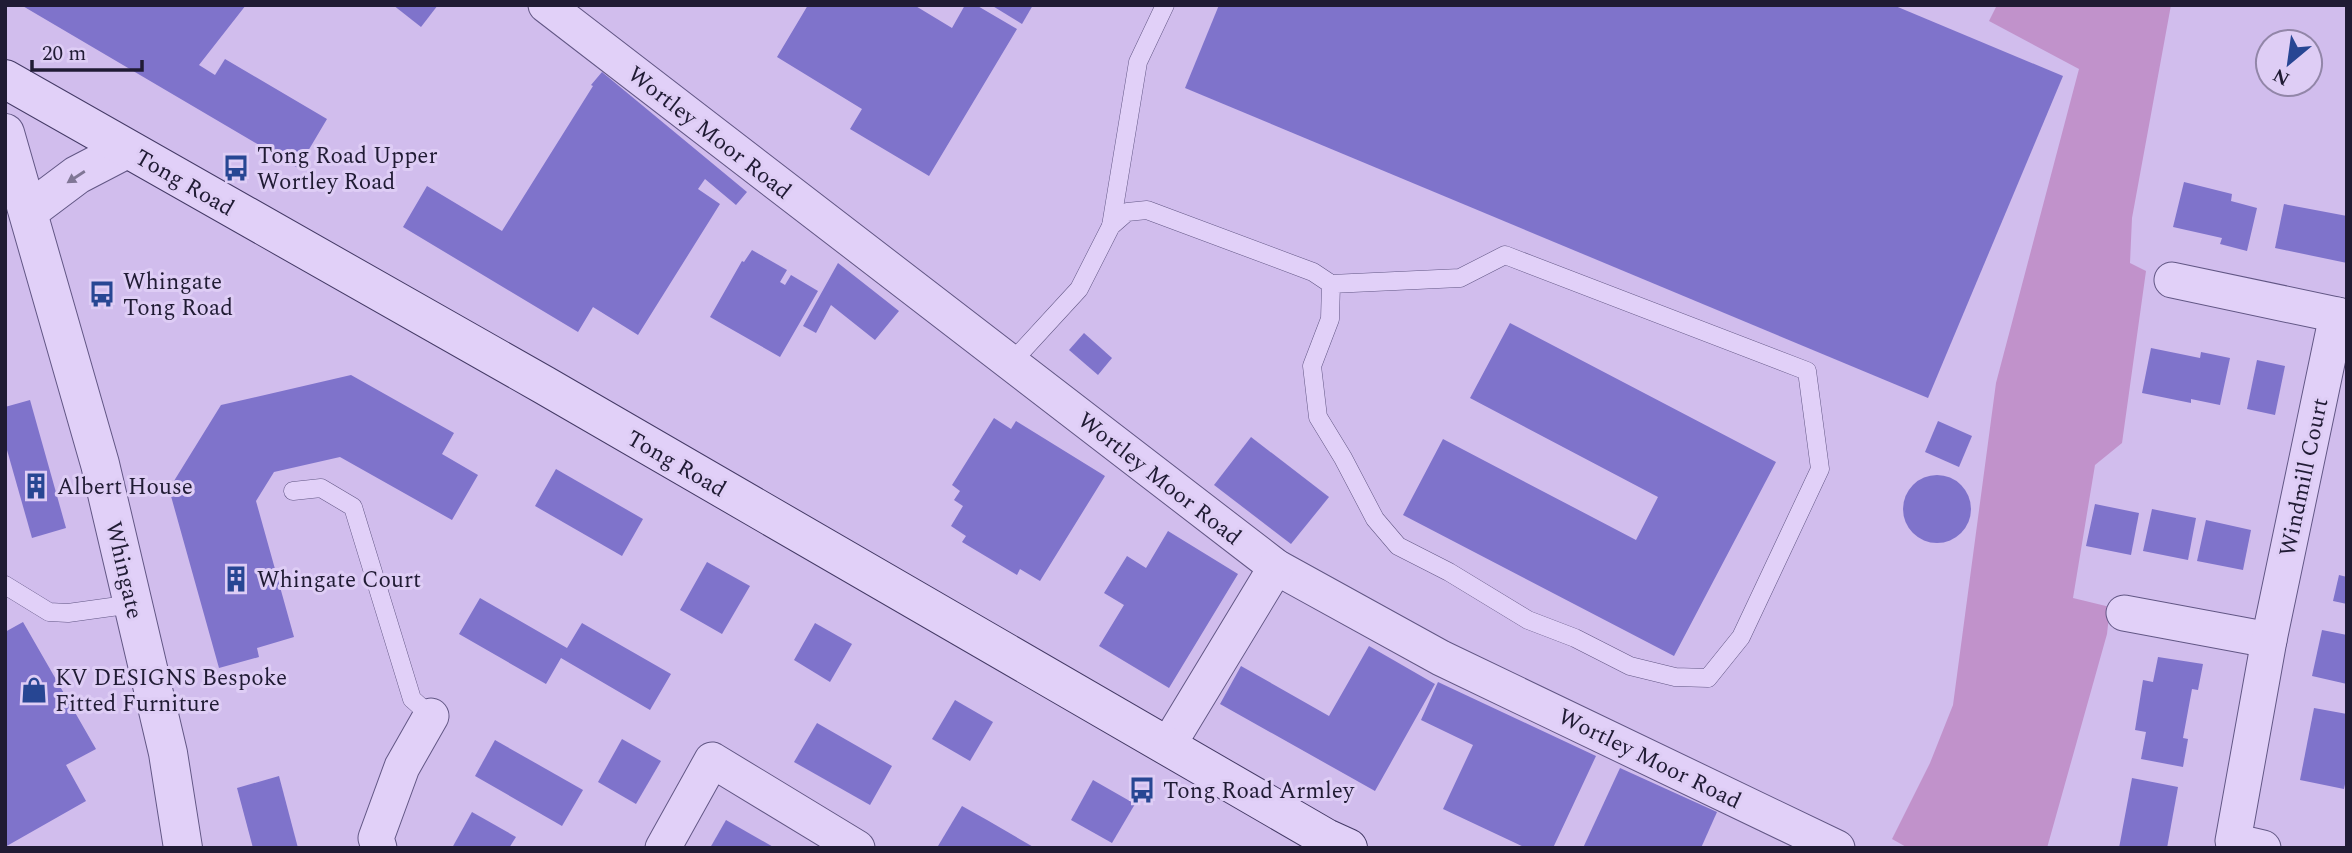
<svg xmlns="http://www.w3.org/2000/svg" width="2352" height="853" viewBox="0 0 2352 853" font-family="Spectral,serif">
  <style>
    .green { fill: #c192cb }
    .building { fill: #7f73cb }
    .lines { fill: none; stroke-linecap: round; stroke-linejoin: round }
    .service-casing { stroke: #625785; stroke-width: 19 }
    .minor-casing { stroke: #625785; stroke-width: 37 }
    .tertiary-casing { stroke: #625785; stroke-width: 40 }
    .secondary-casing { stroke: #443a66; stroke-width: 40 }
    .service { stroke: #e1d0f8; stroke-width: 18 }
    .minor { stroke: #e1d0f8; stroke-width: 35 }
    .tertiary { stroke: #e1d0f8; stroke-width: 38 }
    .secondary { stroke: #e1d0f8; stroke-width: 38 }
    .oneway { fill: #807696 }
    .labels { text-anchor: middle; stroke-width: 6; stroke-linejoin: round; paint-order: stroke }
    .street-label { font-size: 23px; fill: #201b34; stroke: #decdf5 }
    .poi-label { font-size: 23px; fill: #201b34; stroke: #decdf5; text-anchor: start }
  </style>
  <rect width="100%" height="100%" fill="#d1bded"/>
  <polygon class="green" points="1997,5 2171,5 2132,218 2130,263 2146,271 2122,443 2095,465 2073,598 2110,607 2107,634 2047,848 1908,848 1892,839 1930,763 1953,705 1996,383 2079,69 1989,21"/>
  <g class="building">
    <polygon points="21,5 246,5 199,65 215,75 225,59 327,119 298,168"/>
    <polygon points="393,5 438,5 421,27"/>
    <polygon points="808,5 914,5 952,28 965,5 976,5 1017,29 929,176 850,129 862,109 777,57"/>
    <polygon points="991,5 1033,5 1022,24"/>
    <polygon points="1219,5 1893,5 2063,76 1928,398 1185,88"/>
    <polygon points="602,72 747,192 736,205 705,179 698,189 720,204 638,335 593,307 578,332 403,227 427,186 502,231 593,86 591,85"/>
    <polygon points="2184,182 2232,194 2231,201 2257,208 2247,251 2220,244 2222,238 2173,227"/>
    <polygon points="2284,204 2347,216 2347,263 2275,248"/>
    <polygon points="752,250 787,270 780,282 785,285 791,275 818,291 780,357 710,317 742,261 744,262"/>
    <polygon points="838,263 899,311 875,340 831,305 816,333 803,326"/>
    <polygon points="1510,323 1776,462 1674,656 1403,515 1443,439 1636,540 1658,497 1470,398"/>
    <polygon points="1084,333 1112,358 1098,375 1069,350"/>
    <polygon points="2151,348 2200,358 2201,352 2230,358 2220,405 2191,399 2191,403 2142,393"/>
    <polygon points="2257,360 2285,366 2275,415 2247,409"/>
    <polygon points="351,375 454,433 442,454 478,475 452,520 340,457 274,472 256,501 294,637 257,648 259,657 219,668 169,489 221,405"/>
    <polygon points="30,400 66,528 32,538 5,443 5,407"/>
    <polygon points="994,418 1011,429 1016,421 1105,476 1040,581 1020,569 1017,575 962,542 966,536 951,526 963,506 954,500 960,491 952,485"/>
    <polygon points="1938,421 1972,436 1959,467 1925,452"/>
    <polygon points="1251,437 1329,497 1291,544 1214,485"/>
    <polygon points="556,469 643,519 622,556 535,506"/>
    <circle cx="1937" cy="509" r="34"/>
    <polygon points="2095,504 2139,513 2131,555 2086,546"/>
    <polygon points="2152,509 2196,518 2188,560 2143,551"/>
    <polygon points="2206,520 2251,530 2243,570 2197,561"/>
    <polygon points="1168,531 1238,574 1169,688 1099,646 1124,605 1104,593 1127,556 1146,568"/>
    <polygon points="707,562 750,586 722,634 680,610"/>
    <polygon points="2339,575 2347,577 2347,604 2333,601"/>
    <polygon points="480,598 567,648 582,623 671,674 650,710 561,658 546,684 459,634"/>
    <polygon points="23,622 96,749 66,765 86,801 5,847 5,632"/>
    <polygon points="815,623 852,644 830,682 794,660"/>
    <polygon points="2322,630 2347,635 2347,684 2312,676"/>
    <polygon points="1369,646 1435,684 1375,791 1220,704 1241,666 1329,716"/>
    <polygon points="2158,657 2203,664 2198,690 2192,689 2183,738 2188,739 2183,767 2141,759 2146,732 2135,730 2143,680 2153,682"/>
    <polygon points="1438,682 1596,756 1553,848 1526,848 1443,809 1473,745 1421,720"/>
    <polygon points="955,700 993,722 970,761 932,739"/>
    <polygon points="2314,708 2347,714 2347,774 2344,789 2300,780"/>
    <polygon points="817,723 892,766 870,805 794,762"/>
    <polygon points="622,739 661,761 636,804 598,782"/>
    <polygon points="495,740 583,790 562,826 475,776"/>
    <polygon points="1620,768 1717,812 1701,848 1583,848"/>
    <polygon points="279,776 298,848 253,848 237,788"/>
    <polygon points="2132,778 2178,787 2167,848 2119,848"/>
    <polygon points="1093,780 1135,804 1112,843 1071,820"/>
    <polygon points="962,806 987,820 1035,848 938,846"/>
    <polygon points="472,812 516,837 509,848 452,848"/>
    <polygon points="726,820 775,848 710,848"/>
  </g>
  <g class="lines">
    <g class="service-casing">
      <g id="service">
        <polyline points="1111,226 1138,62 1165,5"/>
        <polyline points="1011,363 1079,289 1111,226 1127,212 1147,210 1313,272 1331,284 1330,319 1312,366 1318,417 1343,458 1375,519 1398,546 1449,572 1528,620 1575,638 1630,666 1675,677 1708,678 1741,637 1820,469 1807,371 1505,255 1460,278 1331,284"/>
        <polyline points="293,491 321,488 353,507 412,699 431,716"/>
        <polyline points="5,585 49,612 68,613 133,604"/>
      </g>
    </g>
    <g class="minor-casing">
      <g id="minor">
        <polyline points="546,5 1276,567 1441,658 1837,848"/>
        <polyline points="2172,280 2347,317"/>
        <polyline points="2124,613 2269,640"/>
        <polyline points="1167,747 1276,567"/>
        <polyline points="379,848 376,838 402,767 431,716"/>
        <polyline points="663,848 712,760 857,848"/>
        <polyline points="2263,848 2233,841 2269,640 2337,315"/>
      </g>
    </g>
    <g class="tertiary-casing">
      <g id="tertiary">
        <polyline points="5,133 100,464 168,753 183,848"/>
        <polyline points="29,211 77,175 127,149"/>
      </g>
    </g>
    <g class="secondary-casing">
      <polyline id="secondary" points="5,79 544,385 1326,838 1348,848"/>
    </g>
    <use href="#service" class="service"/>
    <use href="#minor" class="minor"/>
    <use href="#tertiary" class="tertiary"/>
    <use href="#secondary" class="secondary"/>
  </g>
  <defs><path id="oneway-solid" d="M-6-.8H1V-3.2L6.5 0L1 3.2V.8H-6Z" transform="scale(1.75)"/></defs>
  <use class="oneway" href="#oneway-solid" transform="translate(76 177) rotate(147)"/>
  <defs>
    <g id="bus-bare" transform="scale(2.1)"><path d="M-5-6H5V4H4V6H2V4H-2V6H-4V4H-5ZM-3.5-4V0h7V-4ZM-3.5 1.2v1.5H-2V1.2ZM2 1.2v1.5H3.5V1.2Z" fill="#274693" stroke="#decdf5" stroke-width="2.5" paint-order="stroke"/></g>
    <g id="building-bare" transform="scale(2.1)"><path d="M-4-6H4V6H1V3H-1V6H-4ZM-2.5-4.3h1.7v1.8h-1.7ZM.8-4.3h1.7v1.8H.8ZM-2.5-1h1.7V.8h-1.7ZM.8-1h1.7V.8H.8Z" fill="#274693" stroke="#decdf5" stroke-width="2.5" paint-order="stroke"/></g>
    <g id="shop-bare" transform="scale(2.1)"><path d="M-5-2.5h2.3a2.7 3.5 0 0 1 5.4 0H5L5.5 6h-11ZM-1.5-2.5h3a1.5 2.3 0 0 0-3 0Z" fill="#274693" stroke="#decdf5" stroke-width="2.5" paint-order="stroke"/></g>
  </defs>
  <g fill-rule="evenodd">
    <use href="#bus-bare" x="236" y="168"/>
    <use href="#bus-bare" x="102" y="294"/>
    <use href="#building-bare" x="36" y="486"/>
    <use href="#building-bare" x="236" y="579"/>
    <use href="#shop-bare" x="34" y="690"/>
    <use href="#bus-bare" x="1142" y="790"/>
  </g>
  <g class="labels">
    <g class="street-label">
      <text transform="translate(710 132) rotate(38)" y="8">Wortley Moor Road</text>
      <text transform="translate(185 182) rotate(30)" y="8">Tong Road</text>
      <text transform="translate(677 463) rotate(30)" y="8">Tong Road</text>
      <text transform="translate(2303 477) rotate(-78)" y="8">Windmill Court</text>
      <text transform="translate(1160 478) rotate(38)" y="8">Wortley Moor Road</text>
      <text transform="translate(125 570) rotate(77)" y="8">Whingate</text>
      <text transform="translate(1650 758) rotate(26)" y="8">Wortley Moor Road</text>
    </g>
    <g class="poi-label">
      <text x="257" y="163">Tong Road Upper<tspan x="257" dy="26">Wortley Road</tspan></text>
      <text x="123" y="289">Whingate<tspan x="123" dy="26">Tong Road</tspan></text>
      <text x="57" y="494">Albert House</text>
      <text x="257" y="587">Whingate Court</text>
      <text x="55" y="685">KV DESIGNS Bespoke<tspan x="55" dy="26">Fitted Furniture</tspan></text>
      <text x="1163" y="798">Tong Road Armley</text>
    </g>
  </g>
  <rect width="2352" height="853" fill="none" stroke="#201b34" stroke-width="14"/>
  <g transform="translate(2289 63) rotate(209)"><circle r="33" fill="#decdf5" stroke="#9286a8" stroke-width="2"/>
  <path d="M0-5L12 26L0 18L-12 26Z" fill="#274693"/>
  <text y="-10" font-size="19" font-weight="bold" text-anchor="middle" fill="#201b34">N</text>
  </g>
  <path d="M32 60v10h110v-10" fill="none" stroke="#201b34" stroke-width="3.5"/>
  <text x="42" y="60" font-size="21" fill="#201b34" stroke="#decdf5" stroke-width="5" paint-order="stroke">20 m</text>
</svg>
